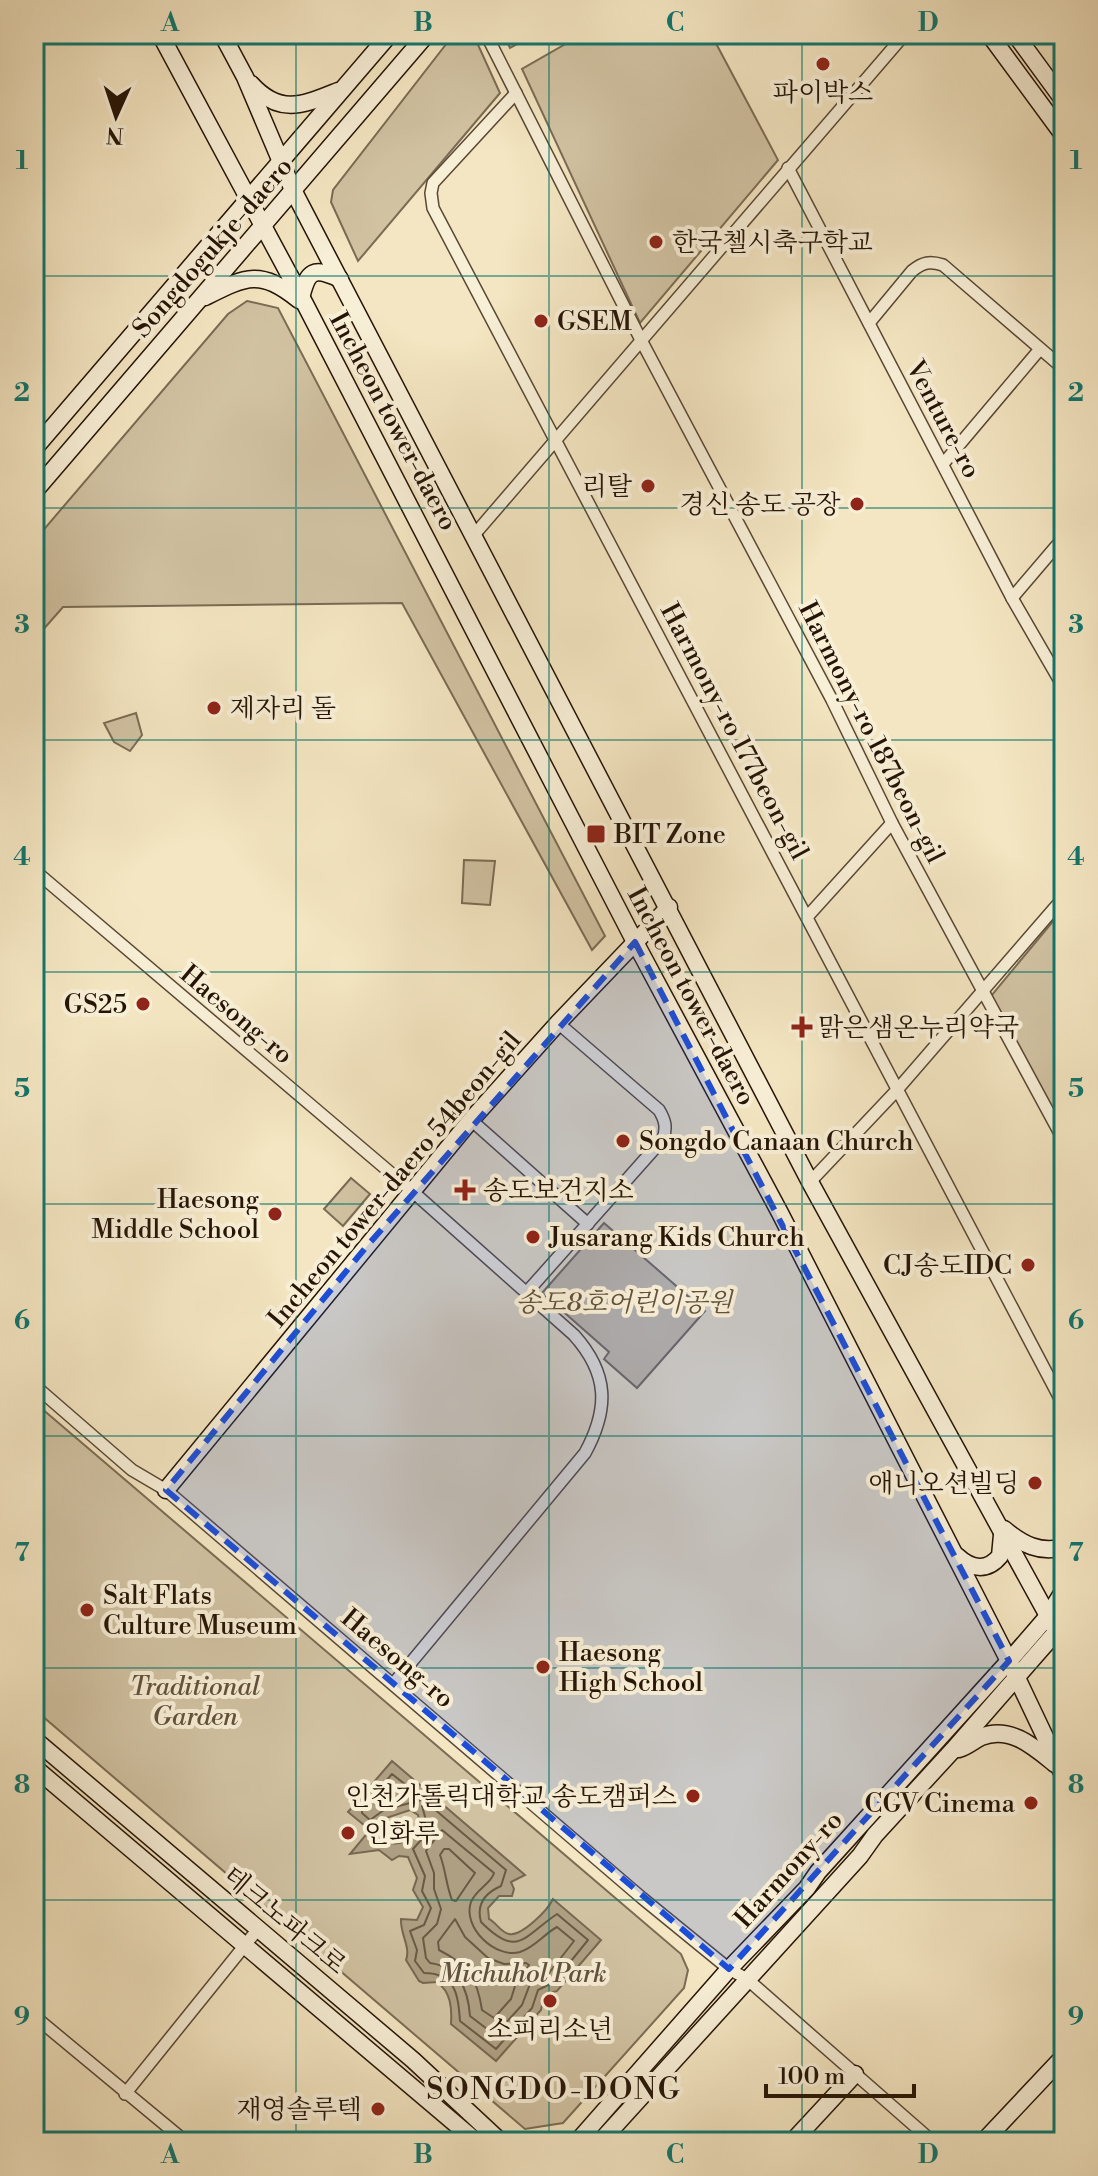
<svg xmlns="http://www.w3.org/2000/svg" width="1098" height="2176" viewBox="0 0 1098 2176" font-family="'Libre Bodoni','Noto Serif KR',serif">
  <style>
    .green { fill: #d1c2a2; stroke: #7b6b54; stroke-width: 2 }
    .water { fill: #ae9f82; stroke: #776750; stroke-width: 2; fill-rule: evenodd }
    .lines { fill: none; stroke-linecap: round; stroke-linejoin: round }
    .shore { stroke: #6a5a44; stroke-width: 2 }
    .street-casing { stroke: #594835; stroke-width: 14 }
    .secondary-casing { stroke: #251406; stroke-width: 19 }
    .street { stroke: #f8efd7; stroke-width: 11 }
    .secondary { stroke: #f8efd7; stroke-width: 16 }
    .marked { fill: #1d4ed8; fill-opacity: 0.2; stroke: #1d4ed8; stroke-width: 6; stroke-dasharray: 16 10; stroke-linejoin: round }
    .grid { fill: none; stroke: #0f766e; stroke-width: 2; stroke-opacity: 0.55 }
    .poi-dot { fill: #8f2418; stroke: #f8efd7; stroke-width: 3 }
    .labels { text-anchor: middle; stroke-width: 8; stroke-linejoin: round; paint-order: stroke }
    .poi-label { font-size: 26px; fill: #251406; stroke: #f8efd7; text-anchor: start }
    .street-label { font-size: 26px; fill: #251406; stroke: #f8efd7 }
    .park-label { font-size: 26px; font-style: italic; fill: #61513d; stroke: #f8efd7 }
    .quarter-label { font-size: 30px; letter-spacing: 2px; fill: #251406; stroke: #f8efd7 }
    .neatline { fill: none; stroke: #0f766e; stroke-width: 3 }
    .grid-label { font-size: 26px; text-anchor: middle; font-weight: bold; fill: #0f766e }
  </style>
  <rect width="100%" height="100%" fill="#f4e6c2"/>
  <filter id="stains"><feTurbulence type="fractalNoise" baseFrequency=".0025" numOctaves="4"/><feColorMatrix values="0 0 0 0 .2 0 0 0 0 .09 0 0 0 0 .02 0 0 0 .5 -.17"/></filter>
  <radialGradient id="worn" r=".72"><stop offset=".6" stop-color="#630" stop-opacity="0"/><stop offset="1" stop-color="#630" stop-opacity=".3"/></radialGradient>
  <g class="green">
    <polygon points="454,34 474,36 500,93 358,261 331,202 333,190"/>
    <polygon points="503,34 536,34 510,48"/>
    <polygon points="583,34 711,34 778,160 640,323 522,69"/>
    <polygon points="247,301 278,308 605,936 592,950 402,603 63,607 34,640 34,541 228,314"/>
    <polygon points="136,713 142,735 130,751 114,742 104,723"/>
    <polygon points="464,860 495,861 490,905 462,903"/>
    <polygon points="1064,908 1064,1129 991,996"/>
    <polygon points="351,1178 370,1194 343,1226 324,1209"/>
    <polygon points="604,1223 705,1311 637,1388 604,1359 609,1352 542,1293"/>
    <polygon points="34,1402 681,1954 688,1970 684,1988 563,2123 525,2129 34,1709"/>
  </g>
  <path class="water" d="M392,1761l133,114 -14,7 3,7 -2,7h-13l-11,12 1,11c7,3 11,13 20,15 12,3 39,-24 44,-35l48,41 -44,51 -13,4 -3,15 -45,51 -45,-37c1,-16 0,-32 -14,-42l-14,1 -4,-2 -13,-21c5,-13 -6,-26 -5,-41l16,1 6,-13 -10,-17 4,-12 -9,-21 -9,-1 -7,4 -13,-10 -29,4 20,-24 -22,-18zM410,1810l8,5 3,13c-11,16 -31,22 -46,6l11,-16z"/>
  <g class="lines">
    <g class="shore">
      <polygon points="392,1774 420,1796 421,1800 384,1810 370,1820 362,1813 362,1809"/>
      <path d="M426,1802l80,68 -5,16c-16,7 -25,18 -20,36 37,37 42,15 76,-8l31,26 -34,42 -16,8 -6,18 -36,41 -36,-28c-2,-26 -4,-48 -36,-48l-9,-12 2,-11 -7,-19 14,-6 7,-17 -9,-17 3,-15 -12,-27 16,-18 -7,-25z"/>
      <path d="M442,1830l52,43c-3,11 -18,16 -23,29 -9,25 24,57 49,50 15,-5 24,-18 37,-25l17,14 -25,32 -19,11 -8,21 -27,30 -25,-19c-2,-27 -11,-49 -40,-53l-4,-5 -3,-20 14,-14 4,-15 -7,-20v-16l-8,-22z"/>
      <path d="M444,1849h5l26,24 -19,28 -4,-1c-6,-15 -6,-29 -12,-45z"/>
      <path d="M455,1919l10,18 23,21 16,6 22,-1 3,2 -14,21 -4,13 -17,19 -12,-8c-5,-33 -14,-45 -43,-60l-1,-8z"/>
    </g>
    <g class="street-casing">
      <g id="street">
        <polyline points="486,34 642,342 832,700 892,823 1064,1141"/>
        <polyline points="516,93 433,183 431,193 433,208 1064,1406"/>
        <polyline points="788,168 1012,598 1064,688"/>
        <path d="M869,323l43,-52c11,-9 18,-10 31,-6l121,104"/>
        <polyline points="943,464 1040,349"/>
        <polyline points="474,535 905,34"/>
        <polyline points="1012,598 1064,537"/>
        <path d="M34,870l378,321 162,144c35,39 35,74 11,118l-191,230"/>
        <polyline points="807,917 892,823"/>
        <polyline points="471,1120 588,1224"/>
        <polyline points="810,1182 897,1090 1064,897"/>
        <path d="M527,1292l136,-153c4,-12 2,-19 -4,-29l-101,-87"/>
        <polyline points="34,1385 132,1470 166,1490 642,1898 729,1969 747,1979 933,2142"/>
        <polyline points="34,2016 186,2142"/>
        <polyline points="125,2094 258,1929"/>
      </g>
    </g>
    <g class="secondary-casing">
      <g id="secondary">
        <polyline points="160,34 305,304 635,942 780,1213 1009,1661 1064,1777"/>
        <polyline points="222,34 245,77 293,190 810,1182 1064,1645"/>
        <polyline points="989,34 1064,136"/>
        <polyline points="1015,34 1064,101"/>
        <path d="M251,84c29,32 52,21 87,7"/>
        <path d="M205,297c42,-21 55,-28 94,3"/>
        <path d="M301,298c7,-28 12,-31 39,-19"/>
        <polyline points="34,449 390,34"/>
        <polyline points="34,492 427,34"/>
        <polyline points="166,1490 471,1120 558,1023 669,907"/>
        <path d="M1004,1529c18,15 36,25 60,18"/>
        <path d="M957,1556c14,13 30,16 43,0l2,-21"/>
        <polyline points="34,1739 413,2060 501,2142"/>
        <path d="M959,1749c9,-3 14,-8 22,-12 29,-12 53,10 74,27"/>
        <polyline points="1059,1761 1059,1744 1064,1732"/>
        <polyline points="34,1767 477,2142"/>
        <polyline points="577,2142 729,1969 807,1888 818,1872 1009,1661 1048,1616 1064,1590"/>
        <polyline points="600,2142 860,1856 875,1835 953,1750 1063,1624"/>
        <polyline points="792,2142 855,2074"/>
        <polyline points="983,2142 1064,2056"/>
      </g>
    </g>
    <use href="#street" class="street"/>
    <use href="#secondary" class="secondary"/>
  </g>
  <path class="marked" d="M635,942l374,719 -280,308 -563,-479 201,-244z"/>
  <path class="grid" d="M296,34v2108M549,34v2108M802,34v2108M34,276h1030M34,508h1030M34,740h1030M34,972h1030M34,1204h1030M34,1436h1030M34,1668h1030M34,1900h1030"/>
  <g class="poi-dot">
    <circle cx="823" cy="64" r="8"/>
    <circle cx="656" cy="242" r="8"/>
    <circle cx="541" cy="321" r="8"/>
    <circle cx="648" cy="486" r="8"/>
    <circle cx="857" cy="504" r="8"/>
    <circle cx="214" cy="708" r="8"/>
    <rect x="586" y="824" width="20" height="20" rx="4"/>
    <circle cx="143" cy="1004" r="8"/>
    <path d="M798 1015h8v8h8v8h-8v8h-8v-8h-8v-8h8z"/>
    <circle cx="623" cy="1141" r="8"/>
    <path d="M461 1178h8v8h8v8h-8v8h-8v-8h-8v-8h8z"/>
    <circle cx="275" cy="1214" r="8"/>
    <circle cx="533" cy="1237" r="8"/>
    <circle cx="1028" cy="1265" r="8"/>
    <circle cx="1035" cy="1483" r="8"/>
    <circle cx="87" cy="1610" r="8"/>
    <circle cx="543" cy="1667" r="8"/>
    <circle cx="693" cy="1796" r="8"/>
    <circle cx="1031" cy="1803" r="8"/>
    <circle cx="348" cy="1833" r="8"/>
    <circle cx="550" cy="2001" r="8"/>
    <circle cx="378" cy="2109" r="8"/>
  </g>
  <g class="labels">
    <g class="poi-label">
      <text x="823" y="101" text-anchor="middle">파이박스</text>
      <text x="672" y="251">한국첼시축구학교</text>
      <text x="557" y="330">GSEM</text>
      <text x="632" y="495" text-anchor="end">리탈</text>
      <text x="841" y="513" text-anchor="end">경신 송도 공장</text>
      <text x="230" y="717">제자리 돌</text>
      <text x="614" y="843">BIT Zone</text>
      <text x="127" y="1013" text-anchor="end">GS25</text>
      <text x="818" y="1036">맑은샘온누리약국</text>
      <text x="639" y="1150">Songdo Canaan Church</text>
      <text x="483" y="1199">송도보건지소</text>
      <text x="259" y="1208" text-anchor="end">Haesong<tspan x="259" dy="30">Middle School</tspan></text>
      <text x="549" y="1246">Jusarang Kids Church</text>
      <text x="1012" y="1274" text-anchor="end">CJ송도IDC</text>
      <text x="1019" y="1492" text-anchor="end">애니오션빌딩</text>
      <text x="103" y="1604">Salt Flats<tspan x="103" dy="30">Culture Museum</tspan></text>
      <text x="559" y="1661">Haesong<tspan x="559" dy="30">High School</tspan></text>
      <text x="677" y="1805" text-anchor="end">인천가톨릭대학교 송도캠퍼스</text>
      <text x="1015" y="1812" text-anchor="end">CGV Cinema</text>
      <text x="364" y="1842">인화루</text>
      <text x="550" y="2038" text-anchor="middle">소피리소년</text>
      <text x="362" y="2118" text-anchor="end">재영솔루텍</text>
    </g>
    <g class="street-label">
      <text transform="translate(212 247) rotate(-49)" y="9">Songdogukje-daero</text>
      <text transform="translate(944 419) rotate(62)" y="9">Venture-ro</text>
      <text transform="translate(394 421) rotate(62)" y="9">Incheon tower-daero</text>
      <text transform="translate(735 731) rotate(62)" y="9">Harmony-ro 177beon-gil</text>
      <text transform="translate(872 732) rotate(63)" y="9">Harmony-ro 187beon-gil</text>
      <text transform="translate(692 996) rotate(62)" y="9">Incheon tower-daero</text>
      <text transform="translate(237 1014) rotate(40)" y="9">Haesong-ro</text>
      <text transform="translate(394 1179) rotate(-50)" y="9">Incheon tower-daero 54beon-gil</text>
      <text transform="translate(398 1658) rotate(40)" y="9">Haesong-ro</text>
      <text transform="translate(788 1869) rotate(-48)" y="9">Harmony-ro</text>
      <text transform="translate(285 1920) rotate(40)" y="9">테크노파크로</text>
    </g>
    <g class="park-label">
      <text x="624" y="1311">송도8호어린이공원</text>
      <text x="195" y="1695">Traditional<tspan x="195" dy="30">Garden</tspan></text>
      <text x="523" y="1982">Michuhol Park</text>
    </g>
    <g class="quarter-label">
      <text x="554" y="2099">SONGDO-DONG</text>
    </g>
  </g>
  <rect width="1098" height="2176" fill="none" stroke="#f4e6c2" stroke-width="88"/>
  <g transform="translate(116 116) rotate(183)" stroke="#f8efd7" stroke-width="6" paint-order="stroke">
  <path d="M0-6L14 30L0 20L-14 30Z" fill="#251406"/>
  <text y="-12" font-size="22" font-weight="bold" text-anchor="middle" fill="#251406">N</text>
  </g>
  <path d="M766 2084v12h148v-12" fill="none" stroke="#251406" stroke-width="4"/>
  <text x="778" y="2084" font-size="24" fill="#251406" stroke="#f8efd7" stroke-width="6" paint-order="stroke">100 m</text>
  <rect x="44" y="44" width="1010" height="2088" class="neatline"/>
  <g class="grid-label">
    <text x="170" y="31">A</text>
    <text x="423" y="31">B</text>
    <text x="675" y="31">C</text>
    <text x="928" y="31">D</text>
    <text x="22" y="169">1</text>
    <text x="1076" y="169">1</text>
    <text x="22" y="401">2</text>
    <text x="1076" y="401">2</text>
    <text x="22" y="633">3</text>
    <text x="1076" y="633">3</text>
    <text x="22" y="865">4</text>
    <text x="1076" y="865">4</text>
    <text x="22" y="1097">5</text>
    <text x="1076" y="1097">5</text>
    <text x="22" y="1329">6</text>
    <text x="1076" y="1329">6</text>
    <text x="22" y="1561">7</text>
    <text x="1076" y="1561">7</text>
    <text x="22" y="1793">8</text>
    <text x="1076" y="1793">8</text>
    <text x="22" y="2025">9</text>
    <text x="1076" y="2025">9</text>
    <text x="170" y="2163">A</text>
    <text x="423" y="2163">B</text>
    <text x="675" y="2163">C</text>
    <text x="928" y="2163">D</text>
  </g>
  <rect width="100%" height="100%" filter="url(#stains)"/>
  <rect width="100%" height="100%" fill="url(#worn)"/>
</svg>
